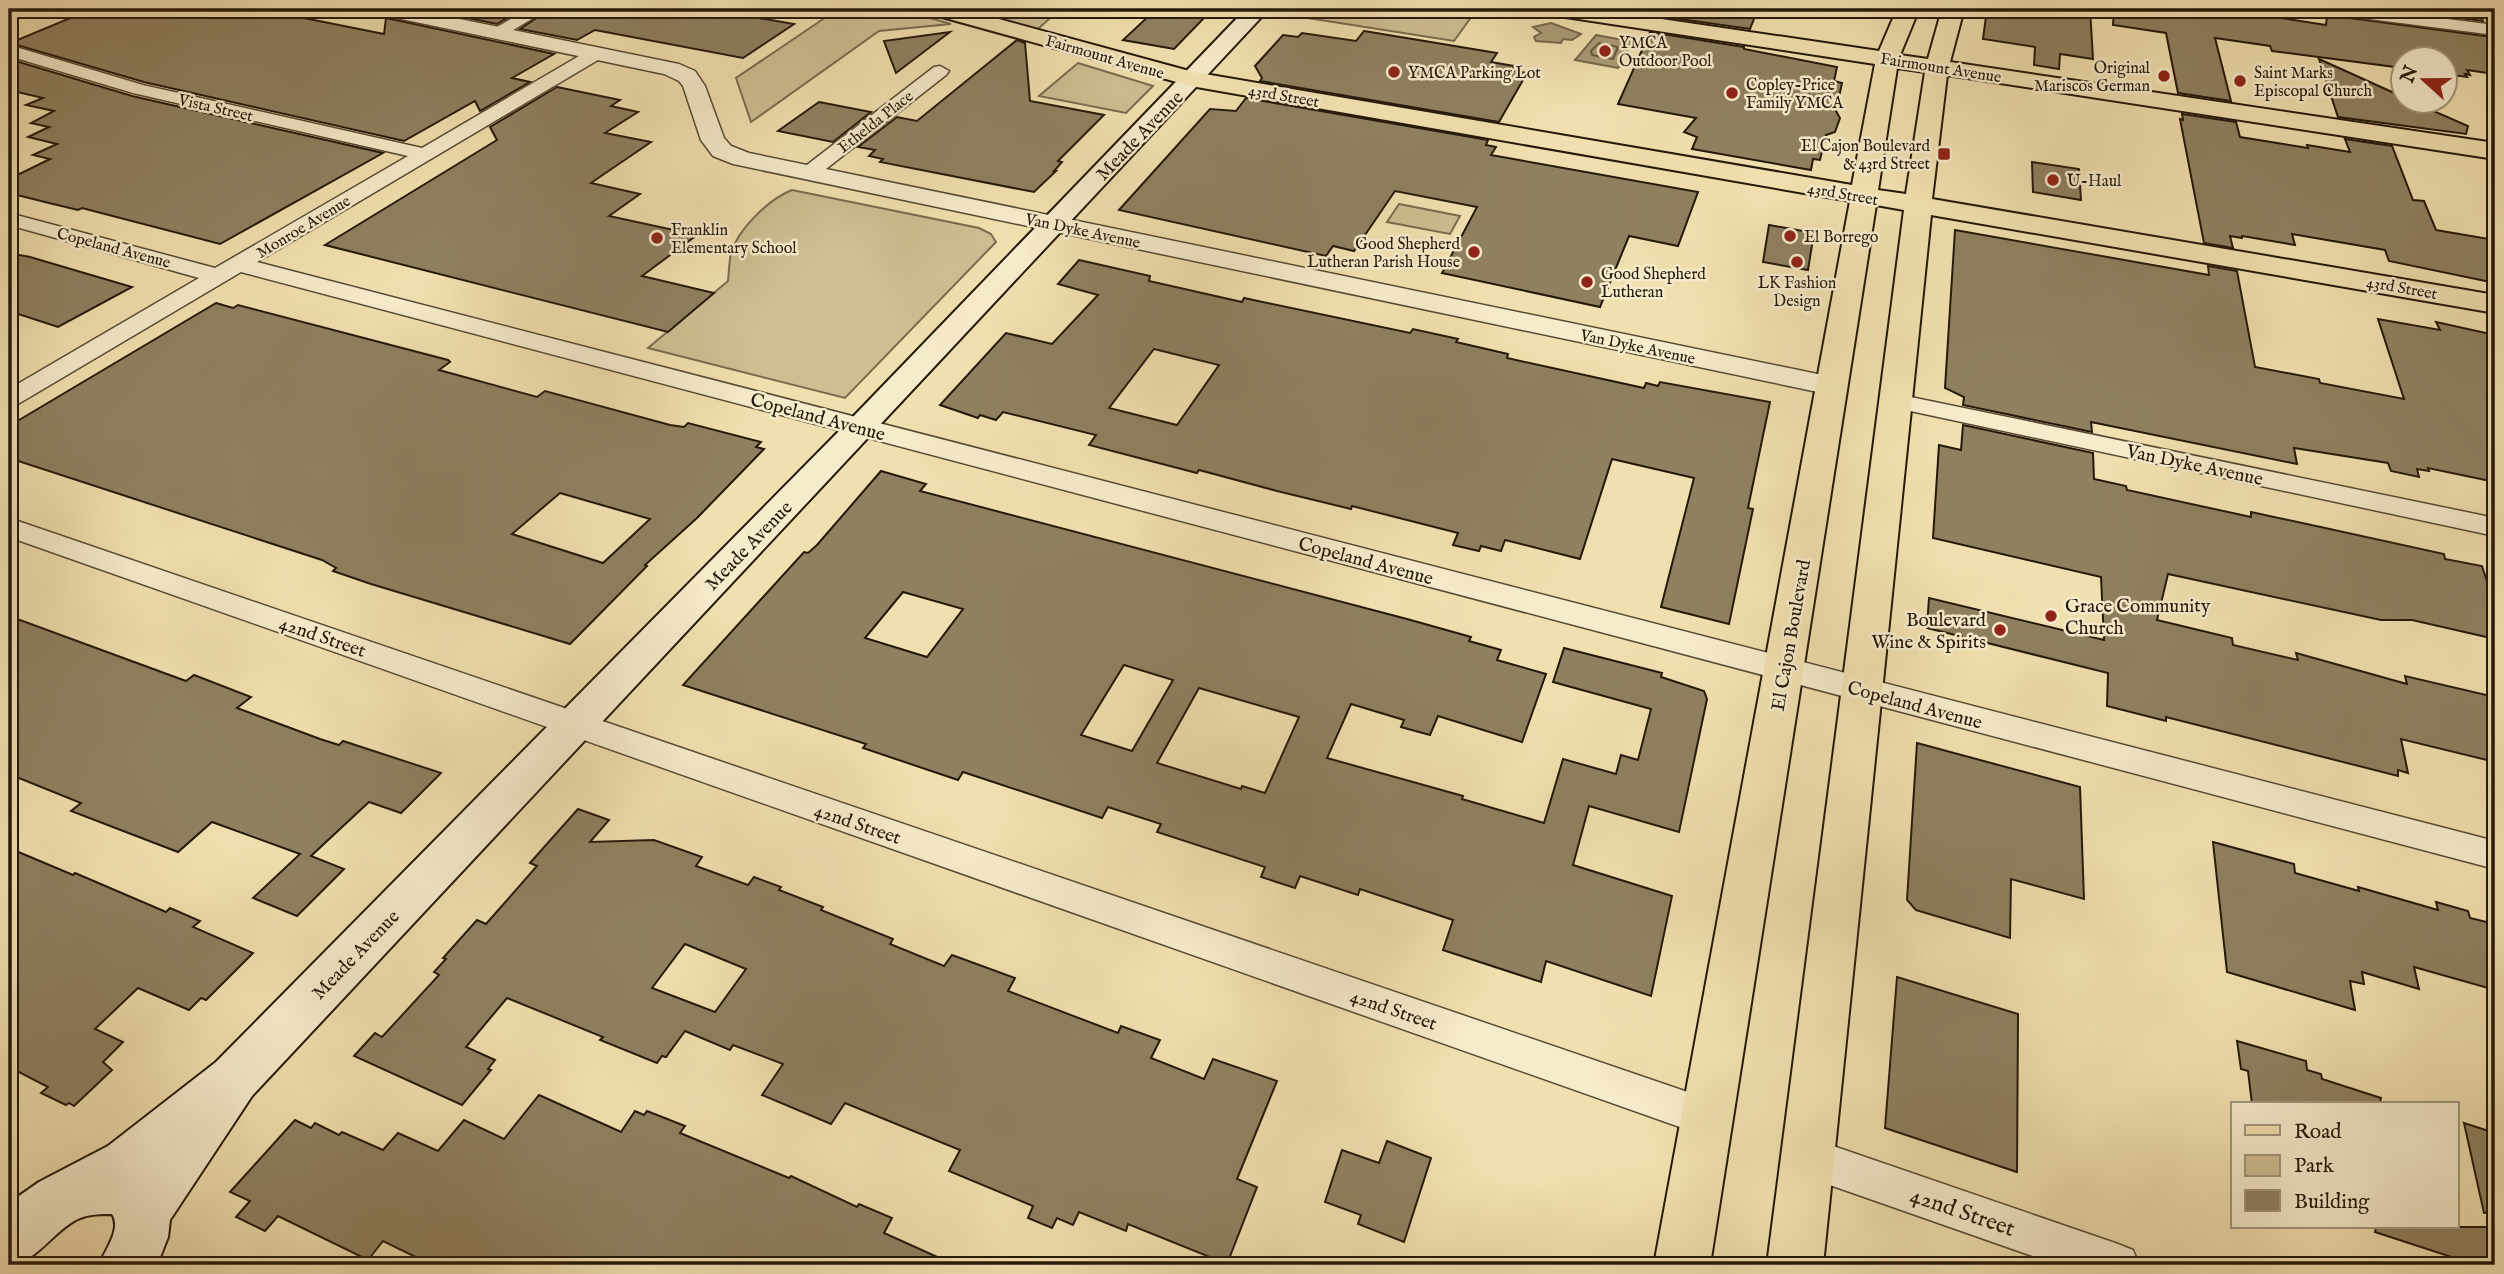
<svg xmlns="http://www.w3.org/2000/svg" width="2504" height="1274" viewBox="0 0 2504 1274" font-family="'IM FELL English',serif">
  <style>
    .green { fill: #cebe93; stroke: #796b4e; stroke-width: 2 }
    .water { fill: #ab9c77; stroke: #75674b; stroke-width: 2 }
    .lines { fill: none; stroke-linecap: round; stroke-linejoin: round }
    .shore { stroke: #685a40; stroke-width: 2 }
    .building { fill: #8f8060; stroke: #24180a; stroke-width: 2; fill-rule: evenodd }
    .minor-casing { stroke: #574a33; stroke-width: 3 }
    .tertiary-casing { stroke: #574a33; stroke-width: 3 }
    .secondary-casing { stroke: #24180a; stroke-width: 4 }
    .primary-casing { stroke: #24180a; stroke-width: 4 }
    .minor { fill: #f6ebcb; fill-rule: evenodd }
    .tertiary { fill: #f6ebcb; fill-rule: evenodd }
    .secondary { fill: #f6ebcb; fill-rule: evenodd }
    .primary { fill: #f1e0af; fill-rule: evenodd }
    .poi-dot { fill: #8f2418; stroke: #f6ebcb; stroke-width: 2.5 }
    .labels { text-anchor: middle; stroke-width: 5; stroke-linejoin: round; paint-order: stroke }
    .far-poi-label { font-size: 16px; fill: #24180a; stroke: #f6ebcb; text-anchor: start }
    .far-street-label { font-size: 16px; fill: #24180a; stroke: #f6ebcb }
    .street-label { font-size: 19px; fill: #24180a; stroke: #f6ebcb }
    .poi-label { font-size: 19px; fill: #24180a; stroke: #f6ebcb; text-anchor: start }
    .near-street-label { font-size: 23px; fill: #24180a; stroke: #f6ebcb }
  </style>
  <rect width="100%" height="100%" fill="#f1e0af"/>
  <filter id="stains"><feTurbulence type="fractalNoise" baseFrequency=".00286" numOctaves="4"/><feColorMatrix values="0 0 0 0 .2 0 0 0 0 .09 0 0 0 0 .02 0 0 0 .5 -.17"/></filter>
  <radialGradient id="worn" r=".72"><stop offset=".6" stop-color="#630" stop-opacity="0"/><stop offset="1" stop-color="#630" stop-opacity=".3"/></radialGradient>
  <g class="green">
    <polygon points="831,9 899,9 951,24 879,31 751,122 736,78 835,11"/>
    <polygon points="962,9 1060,9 1037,30"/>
    <polygon points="1301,9 1477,9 1454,41 1295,16"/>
    <polygon points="1078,63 1153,86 1126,113 1039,96"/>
    <path d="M792,190l187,38 12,6 5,8 -151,156 -197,-50 80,-67c1,-9 1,-19 3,-28 7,-24 38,-54 61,-63z"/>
    <polygon points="1399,204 1460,216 1450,234 1387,222"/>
  </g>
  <g class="water">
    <polygon points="1551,23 1581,34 1572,40 1563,39 1561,43 1536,41 1534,37 1541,33 1533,27"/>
    <polygon points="1596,35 1634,42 1620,60 1623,62 1618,68 1575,60"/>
  </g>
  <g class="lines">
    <polygon class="shore" points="1599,43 1618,47 1613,59 1592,55 1591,51"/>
  </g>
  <g class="building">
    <polygon points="92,9 259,9 384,34 386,18 554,54 512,78 530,82 480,111 475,101 404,141 144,82 10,43"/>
    <polygon points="423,9 523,9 497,24"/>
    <polygon points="550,9 705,9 794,24 743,58 595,30 577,40 520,29"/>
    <polygon points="1661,9 1758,9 1750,29 1658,16"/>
    <polygon points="1987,9 2090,9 2093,59 2060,54 2059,69 2034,65 2035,47 1983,39"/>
    <polygon points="2114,9 2225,9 2326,25 2327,15 2492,37 2495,43 2495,74 2467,70 2470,75 2465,74 2467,77 2445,74 2445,60 2403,60 2403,68 2272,51 2270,46 2215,38 2231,101 2178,93 2166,33 2113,25"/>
    <polygon points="2387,9 2476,9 2483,21"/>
    <polygon points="1172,10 1206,16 1174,49 1123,40 1153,12 1168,15"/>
    <polygon points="1364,31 1497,53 1491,62 1514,66 1511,71 1527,73 1499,122 1260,81 1262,78 1255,66 1283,35 1298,37 1302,33 1356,41"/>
    <polygon points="950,32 896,73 884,41"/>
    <polygon points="1650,32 1744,47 1744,49 1837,67 1834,81 1842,83 1836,111 1840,118 1835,132 1826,135 1820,160 1813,159 1811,170 1692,149 1697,137 1684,132 1696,118 1618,104"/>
    <polygon points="1017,40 1025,43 1030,101 1104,115 1058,161 1062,162 1054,171 1056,171 1034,192 880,162 883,159 869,156 875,150 858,147 897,117 917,121"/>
    <polygon points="9,59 132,96 383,153 220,244 82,208 78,210 53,204 9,193 9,179 50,159 33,155 57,144 28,137 49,127 31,123 54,111 26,105 43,98 9,90"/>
    <polygon points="2319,59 2403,97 2403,102 2413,102 2468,126 2466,134 2338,117"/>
    <polygon points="557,87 620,100 611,106 638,112 605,133 651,142 591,183 640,194 609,216 697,235 642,276 714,293 668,332 325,245 497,140 490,127"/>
    <polygon points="1246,98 1488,140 1486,145 1496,147 1491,155 1698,192 1678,246 1629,236 1600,307 1442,273 1477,207 1395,191 1354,251 1333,246 1326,256 1119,210 1210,109 1236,111"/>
    <polygon points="819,102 871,112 833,142 778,131"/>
    <polygon points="2182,114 2236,122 2240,137 2308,148 2307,145 2350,152 2345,139 2392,146 2413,200 2424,201 2436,230 2495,240 2495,283 2389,261 2385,250 2292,234 2295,245 2242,236 2242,238 2230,236 2233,248 2204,243 2180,119 2183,120"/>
    <polygon points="2032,162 2079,169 2081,200 2033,192"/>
    <polygon points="1769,225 1814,233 1808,270 1763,262"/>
    <polygon points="1955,230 2209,275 2208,266 2237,271 2255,367 2319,379 2320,383 2404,399 2378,319 2440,330 2436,322 2495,335 2495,482 2428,468 2429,471 2417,469 2419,477 2391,471 2388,463 2294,448 2297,464 2091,422 2092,432 1963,405 1964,397 1945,388"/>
    <polygon points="9,253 30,257 132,287 58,327 9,311"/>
    <path d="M1079,260l71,16 -1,5 93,21 2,-4 166,35 3,-4 45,10 -2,3 52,12 -1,4 137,30 2,-5 12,3 2,-4 110,20 -22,106 5,1 -24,115 -68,-17 33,-129 -82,-19 -32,100 -75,-19 -4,11 -20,-5 -2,5 -26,-6 5,-12 -106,-27 -1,3 -74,-18 -78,-21 -2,3 -108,-28 7,-10 -93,-23 -7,8 -16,-5 -2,3 -38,-13 66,-72 46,11 46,-49 -40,-11zM1154,349l65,16 -42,60 -68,-17z"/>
    <path d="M216,303l17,5 5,-3 210,55 2,2 -11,8 98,27 8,-6 125,34 14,2 4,-4 73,19 -5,5 8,2 -67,69 -52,47 2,1 -77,78 -199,-60 -38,-13 3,-3 -14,-8 -313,-102v-32zM560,493l90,26 -47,44 -91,-29z"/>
    <polygon points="1963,425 2093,453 2094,479 2126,486 2127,490 2251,517 2251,512 2316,526 2444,554 2445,559 2482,566 2495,606 2495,639 2412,620 2381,620 2168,574 2157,620 2232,638 2233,645 2298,660 2296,653 2407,684 2405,676 2495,697 2495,762 2401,739 2408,773 2398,770 2398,776 2166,717 2166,721 2107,706 2108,673 1927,628 1929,598 2104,640 2101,577 1933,538 1939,445 1961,450"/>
    <path d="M881,471l45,13 -6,7 487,128 64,18 -2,4 32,9 -4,10 49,14 -24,68 -84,-26 -8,19 -29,-8 3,-7 -53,-16 -24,54 136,38 -1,3 82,24 19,-64 53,15 5,-19 17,5 13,-51 -98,-27 11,-34 98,25 -1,4 43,14 3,8 -28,133 -90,-26 -16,59 99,31 -21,100 -105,-35 -5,21 -98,-32 10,-30 -93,-31 -2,6 -58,-19 -5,12 -34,-11 4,-10 -108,-35 4,-8 -53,-17 -6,11 -139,-46 -5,8 -95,-32 3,-4 -183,-59 121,-133 4,1 9,-8zM903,592l60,17 -36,48 -62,-19zM1124,665l49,15 -41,71 -51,-16zM1199,688l100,29 -34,76 -23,-7 -1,3 -84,-26z"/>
    <polygon points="9,616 186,681 194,675 251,697 237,708 320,739 339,745 343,741 441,773 401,813 369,802 311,856 344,869 297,916 253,898 300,854 212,822 178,852 71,811 81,803 9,774"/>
    <polygon points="1917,743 2080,787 2084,899 2011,879 2010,938 1916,910 1907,900"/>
    <path d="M578,809l31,11 -19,22 64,-2 48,17 -6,9 52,19 6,-8 27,10 -2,3 44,17 -2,3 72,29 -3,5 54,22 8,-11 63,23 -7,13 110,42 3,-7 39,14 -9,18 53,21 9,-20 64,22 -40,98 20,8 -30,77 -99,-40 -2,7 -47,-19 -6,13 -16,-7 -5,10 -24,-10 5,-12 -84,-35 11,-21 -115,-47 -14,21 -69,-29 21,-31 -50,-19 -3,5 -45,-19 -19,26 -4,-1 -5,7 -57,-23 3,-3 -96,-39 -41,49 29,13 -7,9 3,1 -29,35 -108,-49 21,-23 7,4 57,-62 -5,-3 12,-13 -3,-1 34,-38 9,4 51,-58 -7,-3zM685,944l61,25 -31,43 -63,-24z"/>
    <polygon points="2213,842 2294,864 2295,873 2359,891 2358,887 2438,910 2436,902 2468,911 2470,918 2495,924 2495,990 2414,967 2419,989 2362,972 2364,984 2350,981 2355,1010 2227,972"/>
    <polygon points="9,848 73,875 75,873 166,912 170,908 200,921 193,927 253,953 206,1000 201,998 189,1010 138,988 95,1029 123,1042 103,1062 112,1070 74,1106 69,1103 66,1105 41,1093 48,1087 9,1067"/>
    <polygon points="1897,977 2018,1014 2017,1172 1885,1128"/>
    <polygon points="2237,1041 2306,1061 2307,1070 2321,1074 2322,1079 2381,1098 2380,1104 2252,1104 2248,1071 2241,1069"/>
    <polygon points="539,1095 621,1132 635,1111 644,1115 647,1111 685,1126 680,1133 789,1178 791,1176 857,1207 859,1204 892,1218 884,1233 955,1265 432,1265 383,1241 368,1260 278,1216 265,1231 236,1217 250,1201 230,1192 295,1120 311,1128 315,1123 339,1135 342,1132 383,1150 398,1133 438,1151 464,1120 504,1139"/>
    <polygon points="2464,1123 2495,1133 2495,1212 2484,1213"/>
    <polygon points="1387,1141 1431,1158 1404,1242 1358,1224 1361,1215 1325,1202 1342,1150 1379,1163"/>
    <polygon points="2376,1227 2495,1227 2495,1265 2476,1265 2375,1232"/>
  </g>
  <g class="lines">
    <g class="minor-casing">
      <g id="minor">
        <polygon points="528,9 548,9 505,35 493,35 490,31"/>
        <polygon points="2322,9 2368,9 2495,25 2495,35 2330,14"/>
        <polygon points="9,45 143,85 422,148 591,49 603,49 606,53 603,57 257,262 2495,841 2495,869 241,272 18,404 9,406 9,389 199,278 9,225 9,213 215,268 408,156 133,93 9,56"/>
        <polygon points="940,66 949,71 946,75 817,176 803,176 800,172 803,168 934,67"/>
        <polygon points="1896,394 2495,518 2495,536 1887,406 1884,401 1887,396"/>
        <polygon points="9,518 1708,1099 1722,1104 1728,1118 1722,1132 1708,1137 9,537"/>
        <polygon points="1807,1137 2118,1244 2133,1250 2139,1265 2058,1265 1807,1177 1793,1171 1787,1157 1793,1143"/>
      </g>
    </g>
    <g class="tertiary-casing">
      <polygon id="tertiary" points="372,9 411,9 679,64 695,71 705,86 724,138 731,146 749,153 1832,377 1843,380 1847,386 1843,392 1832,395 733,164 713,156 701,140 683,86 679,81 664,74 382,15 375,13"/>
    </g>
    <g class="secondary-casing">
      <path id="secondary" d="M1246,9h23l-1017,1087 -82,124 -2,17 -11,28h-58c6,-15 23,-36 13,-51 -11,0 -23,0 -34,5 -24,11 -44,46 -69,46v-62l30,-21 69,-36 108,-84 633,-641z"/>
    </g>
    <g class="primary-casing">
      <path id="primary" d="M928,9h34l231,63 659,113 23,-121 -323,-49 -8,-1 -3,-5h53l285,42 18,-42h22l-19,46 28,4 14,-50h22l-14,53 545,81v16l-548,-84 -15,124 563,96v18l-564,-98 -108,1050h-56l137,-1055 -28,-5 -166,1060h-56l196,-1064 -659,-115 -260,-72zM1897,68l28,4 -19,122 -28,-4z"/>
    </g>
    <use href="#minor" class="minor"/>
    <use href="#tertiary" class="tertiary"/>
    <use href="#secondary" class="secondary"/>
    <use href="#primary" class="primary"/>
  </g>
  <g class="poi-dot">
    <circle cx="1605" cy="51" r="7"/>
    <circle cx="1394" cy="72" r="7"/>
    <circle cx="2164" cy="76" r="7"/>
    <circle cx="2240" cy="81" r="7"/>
    <circle cx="1732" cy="93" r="7"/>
    <rect x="1937" y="147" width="14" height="14" rx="3.5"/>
    <circle cx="2053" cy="180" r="7"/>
    <circle cx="1790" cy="236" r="7"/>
    <circle cx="657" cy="238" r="7"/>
    <circle cx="1474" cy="252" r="7"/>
    <circle cx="1797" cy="262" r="7"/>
    <circle cx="1587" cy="282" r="7"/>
    <circle cx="2051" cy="616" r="7"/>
    <circle cx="2000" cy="630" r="7"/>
  </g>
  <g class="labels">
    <g class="far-poi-label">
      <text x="1619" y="48">YMCA<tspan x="1619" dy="18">Outdoor Pool</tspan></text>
      <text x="2150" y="73" text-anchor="end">Original<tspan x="2150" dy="18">Mariscos German</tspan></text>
      <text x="1408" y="78">YMCA Parking Lot</text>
      <text x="2254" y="78">Saint Marks<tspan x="2254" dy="18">Episcopal Church</tspan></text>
      <text x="1746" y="90">Copley-Price<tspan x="1746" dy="18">Family YMCA</tspan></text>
      <text x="1930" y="151" text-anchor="end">El Cajon Boulevard<tspan x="1930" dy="18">&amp; 43rd Street</tspan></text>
      <text x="2067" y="186">U-Haul</text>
      <text x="671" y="235">Franklin<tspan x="671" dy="18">Elementary School</tspan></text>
      <text x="1804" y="242">El Borrego</text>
      <text x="1460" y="249" text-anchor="end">Good Shepherd<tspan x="1460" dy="18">Lutheran Parish House</tspan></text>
      <text x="1601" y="279">Good Shepherd<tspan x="1601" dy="18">Lutheran</tspan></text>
      <text x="1797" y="288" text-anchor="middle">LK Fashion<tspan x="1797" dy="18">Design</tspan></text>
    </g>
    <g class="far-street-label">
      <text transform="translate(1105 56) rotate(16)" y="6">Fairmount Avenue</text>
      <text transform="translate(1941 67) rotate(9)" y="6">Fairmount Avenue</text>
      <text transform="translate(1284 95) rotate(10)" y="6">43rd Street</text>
      <text transform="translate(216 107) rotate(13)" y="6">Vista Street</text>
      <text transform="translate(875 121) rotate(-38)" y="6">Ethelda Place</text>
      <text transform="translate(1843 193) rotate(10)" y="6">43rd Street</text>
      <text transform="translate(303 226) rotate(-31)" y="6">Monroe Avenue</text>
      <text transform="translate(1083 230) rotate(12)" y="6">Van Dyke Avenue</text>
      <text transform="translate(114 247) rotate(15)" y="6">Copeland Avenue</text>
      <text transform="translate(2402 287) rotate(10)" y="6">43rd Street</text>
      <text transform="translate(1638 346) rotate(12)" y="6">Van Dyke Avenue</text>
    </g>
    <g class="street-label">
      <text transform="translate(1139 135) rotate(-46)" y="7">Meade Avenue</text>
      <text transform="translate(818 416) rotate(15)" y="7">Copeland Avenue</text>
      <text transform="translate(2195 464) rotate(12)" y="7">Van Dyke Avenue</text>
      <text transform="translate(748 545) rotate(-46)" y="7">Meade Avenue</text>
      <text transform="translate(1366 560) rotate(15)" y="7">Copeland Avenue</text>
      <text transform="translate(1790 635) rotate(-80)" y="7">El Cajon Boulevard</text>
      <text transform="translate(323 636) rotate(19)" y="7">42nd Street</text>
      <text transform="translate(1915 704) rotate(15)" y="7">Copeland Avenue</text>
      <text transform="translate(858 823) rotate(19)" y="7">42nd Street</text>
      <text transform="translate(355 954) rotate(-46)" y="7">Meade Avenue</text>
      <text transform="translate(1394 1009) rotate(19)" y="7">42nd Street</text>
    </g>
    <g class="poi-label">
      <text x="2065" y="612">Grace Community<tspan x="2065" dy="22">Church</tspan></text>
      <text x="1986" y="626" text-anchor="end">Boulevard<tspan x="1986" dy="22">Wine &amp; Spirits</tspan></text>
    </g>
    <g class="near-street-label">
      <text transform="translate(1963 1211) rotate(19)" y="8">42nd Street</text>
    </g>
  </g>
  <rect width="2504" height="1274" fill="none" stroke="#f1e0af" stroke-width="35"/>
  <rect x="10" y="10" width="2483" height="1253" fill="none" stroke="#24180a" stroke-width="3.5"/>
  <rect x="18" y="18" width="2469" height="1239" fill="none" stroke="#24180a" stroke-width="2"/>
  <rect x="2231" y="1102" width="228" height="126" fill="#f6ebcb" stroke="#a2977e" stroke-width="2"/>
  <rect x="2245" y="1125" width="35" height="10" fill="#f1e0af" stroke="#a2977e" stroke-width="2"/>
  <text x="2294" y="1138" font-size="21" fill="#24180a">Road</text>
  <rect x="2245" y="1155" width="35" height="21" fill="#cebe93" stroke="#a2977e" stroke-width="2"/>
  <text x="2294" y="1172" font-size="21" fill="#24180a">Park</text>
  <rect x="2245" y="1190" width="35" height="21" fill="#8f8060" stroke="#a2977e" stroke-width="2"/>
  <text x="2294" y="1208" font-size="21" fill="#24180a">Building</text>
  <g transform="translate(2424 80) rotate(291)"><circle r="33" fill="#f6ebcb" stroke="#a2977e" stroke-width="2"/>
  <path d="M0-5L12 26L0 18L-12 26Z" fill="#8f2418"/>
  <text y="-10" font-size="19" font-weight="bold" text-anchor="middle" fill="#24180a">N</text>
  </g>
  <rect width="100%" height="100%" filter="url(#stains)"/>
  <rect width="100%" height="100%" fill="url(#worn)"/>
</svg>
